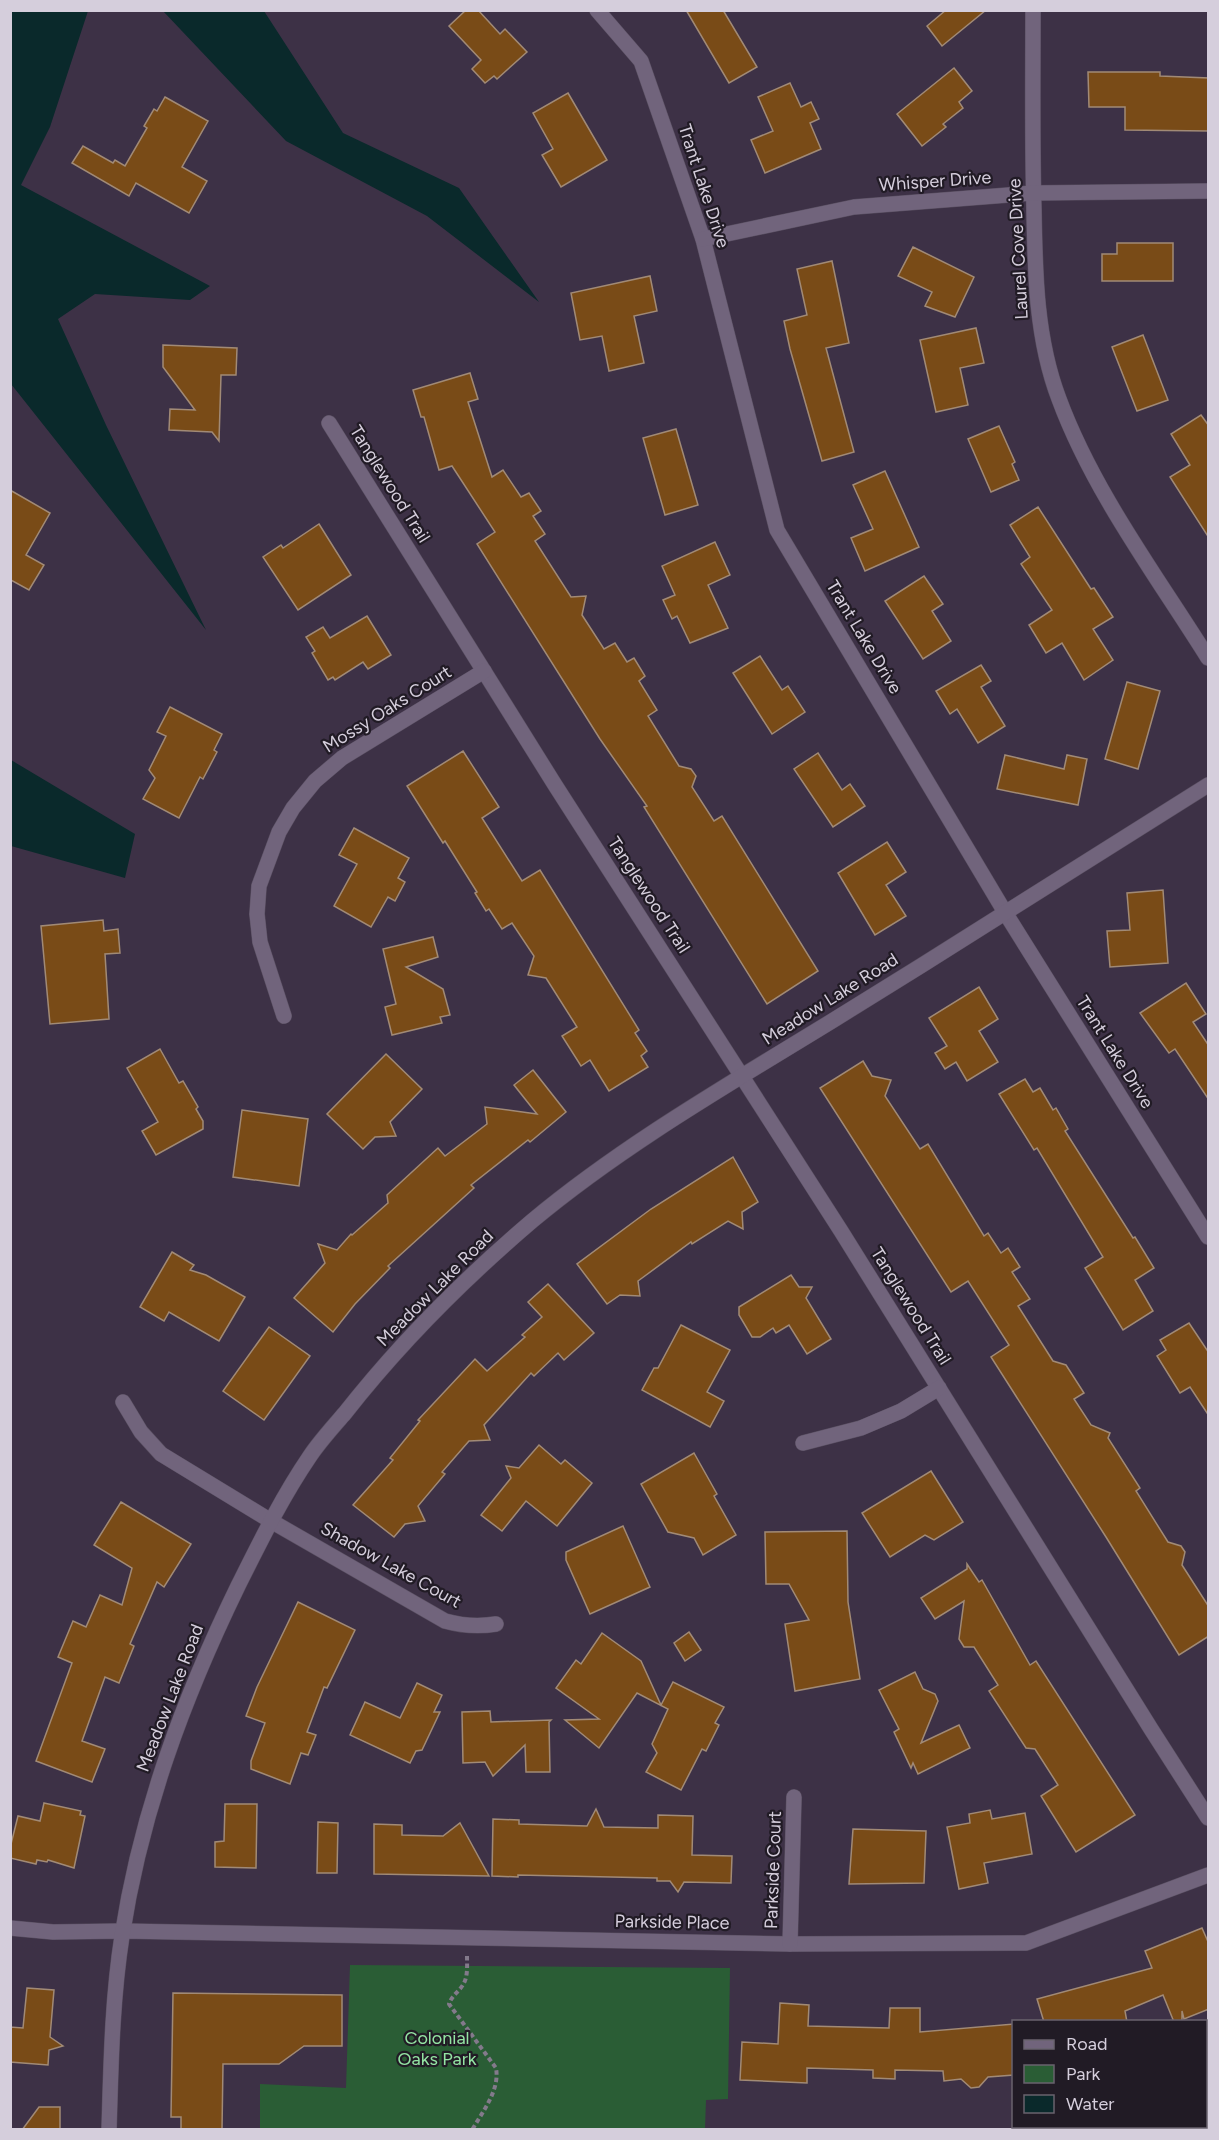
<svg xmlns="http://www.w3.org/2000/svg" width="1219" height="2140" viewBox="0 0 1219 2140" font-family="Figtree,sans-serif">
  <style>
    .green { fill: #2a5d35 }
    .water { fill: #0a292b }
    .building { fill: #794b17; stroke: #a18a76; stroke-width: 1.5 }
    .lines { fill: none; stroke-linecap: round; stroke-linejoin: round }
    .street-casing { stroke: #594f61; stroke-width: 16 }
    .path { stroke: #837a8b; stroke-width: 4; stroke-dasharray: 4.5 3; stroke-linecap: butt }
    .street { stroke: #71647c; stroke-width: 15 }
    .labels { text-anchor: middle; stroke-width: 4.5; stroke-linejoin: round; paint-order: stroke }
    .street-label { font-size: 18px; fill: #d5cedc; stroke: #211b25 }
    .park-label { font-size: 18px; fill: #94e4a3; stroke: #211b25 }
  </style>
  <rect width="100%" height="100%" fill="#3d3146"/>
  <polygon class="green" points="350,1965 730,1968 728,2099 706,2100 705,2129 260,2129 260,2084 346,2088"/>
  <g class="water">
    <polygon points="11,10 88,11 50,127 21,185 210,286 190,300 95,294 58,319 106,425 206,630 11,384"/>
    <polygon points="163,11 264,11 343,133 459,188 539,302 427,216 286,141"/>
    <polygon points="11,760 135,834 125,878 11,846"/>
  </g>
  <g class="building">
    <polygon points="466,10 478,10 500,34 505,29 527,52 497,79 494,76 485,83 472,69 481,60 449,26"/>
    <polygon points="686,10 723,10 757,67 729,83"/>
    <polygon points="946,10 986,10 942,46 927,26"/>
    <polygon points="954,68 972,91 959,102 963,108 943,124 946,127 922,146 897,114"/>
    <polygon points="1088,72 1160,72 1160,76 1209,78 1209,131 1125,130 1125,107 1089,107"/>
    <polygon points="790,83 801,107 811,102 819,119 810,123 821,149 765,173 751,140 773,131 758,97"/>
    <polygon points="568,93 607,160 561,187 542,155 553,149 533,113"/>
    <polygon points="165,97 208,121 182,167 207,181 189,213 136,183 129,196 72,163 83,146 113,163 115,160 125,166 147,128 144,126 154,109 157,111"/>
    <polygon points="1117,243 1173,243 1173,281 1102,281 1102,254 1117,254"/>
    <polygon points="913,247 974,277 955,317 925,306 932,292 898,276"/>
    <polygon points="832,261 849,343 826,348 854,452 822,461 790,349 784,321 807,315 797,269"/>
    <polygon points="650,276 657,311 634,316 644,363 609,371 602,336 580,340 571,293"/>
    <polygon points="976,328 984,363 960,368 968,405 936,412 920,340"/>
    <polygon points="1143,335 1168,400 1137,411 1112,347"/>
    <polygon points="163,345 237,348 236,375 221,375 219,441 212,432 169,430 170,409 195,410 163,367"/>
    <polygon points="470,373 478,399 468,402 492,477 503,470 521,497 529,493 541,511 533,516 545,534 535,541 571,597 586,596 582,615 604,649 615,643 627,662 634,658 645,676 639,681 657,710 648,716 679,766 691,769 696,776 692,787 714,821 722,816 818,971 767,1004 644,807 647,806 600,739 477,544 495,532 452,466 439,470 424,417 421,417 413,390"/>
    <polygon points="1201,415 1209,426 1209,538 1170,477 1190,465 1171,434"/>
    <polygon points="999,426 1015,462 1012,464 1019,480 991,492 968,439"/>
    <polygon points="676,429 698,505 665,515 643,438"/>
    <polygon points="885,471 919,547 865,571 851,538 873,529 853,485"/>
    <polygon points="10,490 50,513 26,555 44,565 29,590 11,580 10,582"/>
    <polygon points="1038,507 1091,589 1094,588 1113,617 1093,629 1113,660 1084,680 1062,643 1046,653 1029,625 1052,610 1021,564 1030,557 1010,525"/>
    <polygon points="319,524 351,575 298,610 263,557 281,545 283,548"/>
    <polygon points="715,542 730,575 708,585 728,628 690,643 677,616 672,619 663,600 675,595 662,566"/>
    <polygon points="924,576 943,604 932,611 951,641 923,659 885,601"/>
    <polygon points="367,616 391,655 368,669 363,662 335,680 333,677 328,680 312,653 315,651 306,637 323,627 330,638"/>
    <polygon points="760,656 782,690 788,686 805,712 772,734 733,673"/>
    <polygon points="981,665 991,681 981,687 1005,726 978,743 957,709 950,714 936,691"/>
    <polygon points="1127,682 1160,691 1138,769 1105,759"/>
    <polygon points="170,707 222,734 214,750 217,752 203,779 200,777 179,818 143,799 155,778 149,770 166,736 157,732"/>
    <polygon points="463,751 499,807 482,818 522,881 540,870 639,1030 635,1033 647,1051 641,1056 648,1067 609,1091 590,1060 581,1066 562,1036 577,1027 546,978 528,975 534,956 512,923 502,929 489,909 486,911 475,893 477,892 445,841 443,843 407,786"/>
    <polygon points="818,753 842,790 850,784 865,806 833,827 794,769"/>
    <polygon points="1005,755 1064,769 1067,755 1087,759 1078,805 997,789"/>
    <polygon points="354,828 409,858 398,878 405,882 395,901 388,897 371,927 334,906 357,864 339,855"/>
    <polygon points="887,842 906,872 886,885 906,916 875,935 838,873"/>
    <polygon points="1163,890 1168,963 1110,967 1107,931 1130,930 1127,893"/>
    <polygon points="103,920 104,931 118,929 120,953 105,954 109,1019 50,1024 41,926"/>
    <polygon points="433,937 438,957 406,967 443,989 450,1015 440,1017 442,1023 392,1035 385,1007 396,1004 383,949"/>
    <polygon points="1186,983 1206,1014 1193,1022 1209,1046 1209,1100 1175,1049 1169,1053 1140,1013"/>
    <polygon points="979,987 998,1019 979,1031 998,1062 967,1081 956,1062 945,1069 935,1053 947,1046 929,1018"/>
    <polygon points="160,1049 179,1083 183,1081 198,1107 196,1109 203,1121 203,1129 156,1155 142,1131 158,1122 127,1068"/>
    <polygon points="386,1054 422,1089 390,1122 396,1136 375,1137 363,1149 327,1114"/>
    <polygon points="863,1061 872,1076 891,1080 885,1096 920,1149 928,1144 984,1236 988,1233 1001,1253 1008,1248 1020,1267 1012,1272 1030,1299 1018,1306 1053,1361 1066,1365 1084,1393 1074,1399 1091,1425 1110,1433 1108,1438 1140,1488 1136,1491 1168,1542 1181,1546 1185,1552 1182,1565 1209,1607 1209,1636 1179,1655 1106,1537 991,1357 1009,1345 968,1281 951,1292 820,1088"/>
    <polygon points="533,1070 566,1112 530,1142 528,1140 471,1185 474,1188 388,1266 390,1268 355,1304 333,1332 294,1298 325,1263 318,1244 337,1250 351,1234 352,1235 388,1203 387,1195 438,1148 445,1156 487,1124 485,1107 537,1114 514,1085"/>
    <polygon points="1025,1079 1033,1092 1040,1088 1053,1110 1056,1108 1068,1129 1065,1131 1133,1238 1135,1237 1154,1268 1135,1280 1153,1311 1123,1330 1085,1268 1103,1257 1037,1148 1034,1150 999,1094"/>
    <polygon points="242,1110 308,1119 299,1186 233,1177"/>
    <polygon points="733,1157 758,1202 742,1212 743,1229 728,1221 692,1244 691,1242 638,1281 640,1296 620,1295 607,1304 577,1264 651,1209"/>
    <polygon points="172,1252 194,1265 190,1270 206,1275 245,1297 219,1341 169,1312 164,1321 140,1307"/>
    <polygon points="791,1275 799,1287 812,1287 806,1298 831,1339 807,1354 789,1325 776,1333 773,1328 760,1337 752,1337 739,1315 739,1307"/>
    <polygon points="548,1284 594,1333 564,1360 558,1353 534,1376 531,1373 484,1425 490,1440 469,1441 442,1472 445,1474 418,1506 425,1521 405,1524 394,1537 353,1505 393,1460 390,1458 420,1421 418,1420 475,1359 487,1371 525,1337 522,1335 542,1317 528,1302"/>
    <polygon points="1189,1323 1209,1353 1209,1416 1190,1387 1180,1393 1157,1356 1166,1350 1160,1340"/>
    <polygon points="681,1325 730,1350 707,1392 724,1401 710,1427 642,1390 654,1368 658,1368"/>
    <polygon points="269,1327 310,1356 264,1420 223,1391"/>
    <polygon points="539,1445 561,1464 565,1460 592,1483 557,1526 526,1501 502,1531 481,1515 511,1478 506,1466 519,1468"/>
    <polygon points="694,1453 717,1494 714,1496 736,1535 703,1555 694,1538 668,1532 641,1484"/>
    <polygon points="931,1471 963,1522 934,1540 925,1535 890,1557 862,1513"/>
    <polygon points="121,1502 191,1544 164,1587 157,1582 130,1644 134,1646 119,1683 105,1677 82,1741 105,1749 92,1782 36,1761 72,1663 58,1657 73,1621 86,1627 100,1595 122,1605 132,1568 94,1545"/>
    <polygon points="623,1526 650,1587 590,1614 566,1560 566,1552"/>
    <polygon points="847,1531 848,1602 860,1679 795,1691 785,1624 809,1620 789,1584 766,1584 765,1532"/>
    <polygon points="967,1564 979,1582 982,1580 1030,1665 1036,1661 1135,1815 1076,1852 1041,1796 1058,1785 1035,1749 1026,1748 989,1691 998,1685 974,1647 964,1647 959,1639 964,1601 935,1619 921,1598 967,1569"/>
    <polygon points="298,1602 355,1630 327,1688 324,1687 307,1732 316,1735 308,1755 301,1753 290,1784 251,1769 251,1761 265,1723 246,1716 257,1687"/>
    <polygon points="689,1632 701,1650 685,1661 674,1643"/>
    <polygon points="602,1633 641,1661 661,1705 673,1682 724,1707 715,1723 719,1725 706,1751 702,1749 681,1790 646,1772 657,1753 652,1744 668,1709 637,1693 599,1748 565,1720 599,1719 556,1688 576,1660 581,1664"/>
    <polygon points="915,1672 923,1689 935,1694 938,1701 921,1743 959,1725 970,1748 918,1774 913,1763 911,1768 894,1732 899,1729 879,1690"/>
    <polygon points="417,1683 442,1695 434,1712 440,1712 422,1750 416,1751 410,1763 350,1735 365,1702 400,1718"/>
    <polygon points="490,1711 491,1722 551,1720 549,1722 550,1772 526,1772 525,1745 493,1776 485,1762 463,1763 462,1712"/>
    <polygon points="44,1803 81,1811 80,1815 85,1816 74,1868 48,1860 47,1862 37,1860 36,1864 10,1858 10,1848 18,1816 40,1821"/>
    <polygon points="225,1804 257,1804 256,1868 215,1867 215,1842 224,1841"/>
    <polygon points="596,1809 604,1827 658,1828 658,1815 693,1816 692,1855 732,1856 731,1883 684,1882 678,1892 670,1881 657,1881 657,1878 518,1875 518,1877 492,1876 493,1819 519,1820 519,1824 587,1826"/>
    <polygon points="990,1810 992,1819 1025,1813 1032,1854 984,1863 988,1883 959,1889 947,1827 970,1823 969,1814"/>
    <polygon points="318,1822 338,1823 337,1873 317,1873"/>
    <polygon points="460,1823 489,1876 374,1874 374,1824 402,1825 402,1835 443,1836"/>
    <polygon points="853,1829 926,1831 924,1883 849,1884"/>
    <polygon points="1202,1928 1209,1944 1209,2009 1184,2019 1182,2011 1182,2022 1174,2022 1163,1995 1125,2011 1127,2022 1044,2022 1037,1999 1152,1968 1145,1951"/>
    <polygon points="27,1988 54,1990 50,2037 63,2046 49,2050 48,2065 10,2062 10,2027 23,2028"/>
    <polygon points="173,1993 342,1995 342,2046 304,2046 279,2064 223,2064 222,2130 181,2130 181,2117 171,2117"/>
    <polygon points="780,2003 809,2005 808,2026 889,2028 890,2008 920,2008 920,2032 1014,2024 1014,2075 988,2077 979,2087 971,2088 961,2079 944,2081 943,2071 895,2070 895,2079 873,2078 873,2070 807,2068 807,2083 740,2080 742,2042 778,2044"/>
    <polygon points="39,2107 60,2107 60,2130 22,2130"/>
  </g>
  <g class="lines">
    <g class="street-casing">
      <g id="street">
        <polyline points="597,10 641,61 703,239 777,530 1006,914 1208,1237"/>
        <path d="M1033,10c0,67 -1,134 1,200 1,63 2,129 25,189 34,92 97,176 149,259"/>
        <polyline points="703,239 854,207 1033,193 1208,191"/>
        <polyline points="329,423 555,785 841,1231 1151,1729 1208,1818"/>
        <polyline points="284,1016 260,942 257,914 259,886 279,832 293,808 315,781 342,758 484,671"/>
        <path d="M123,1402l18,30 20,22 110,67 174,100c18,5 33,6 51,3"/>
        <polyline points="803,1443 861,1428 901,1411 939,1388"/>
        <polyline points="10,1928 53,1932 123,1931 790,1944 1026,1943 1208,1875"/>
        <polyline points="790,1944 794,1797"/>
        <path d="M109,2130c2,-65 3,-130 13,-194 19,-124 62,-239 116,-350 22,-44 44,-89 72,-130 10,-15 23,-29 35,-43 55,-70 119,-134 187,-192 91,-76 199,-138 300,-200 126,-78 252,-157 376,-236"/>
      </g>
    </g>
    <path class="path" d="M467,1956c0,9 1,19 -3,27 -4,8 -12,12 -15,21l47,64c4,22 -13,43 -24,62"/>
    <use href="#street" class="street"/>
  </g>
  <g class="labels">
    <g class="street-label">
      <text transform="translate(935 181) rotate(-4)" y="6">Whisper Drive</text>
      <text transform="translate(704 186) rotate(72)" y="6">Trant Lake Drive</text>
      <text transform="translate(1018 249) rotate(-93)" y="6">Laurel Cove Drive</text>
      <text transform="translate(390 484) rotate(58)" y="6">Tanglewood Trail</text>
      <text transform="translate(864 637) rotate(59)" y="6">Trant Lake Drive</text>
      <text transform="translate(387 709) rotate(-32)" y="6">Mossy Oaks Court</text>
      <text transform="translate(649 895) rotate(57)" y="6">Tanglewood Trail</text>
      <text transform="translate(830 999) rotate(-32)" y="6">Meadow Lake Road</text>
      <text transform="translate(1115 1052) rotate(58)" y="6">Trant Lake Drive</text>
      <text transform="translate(435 1288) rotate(-45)" y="6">Meadow Lake Road</text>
      <text transform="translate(911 1306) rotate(58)" y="6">Tanglewood Trail</text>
      <text transform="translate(391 1565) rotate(29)" y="6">Shadow Lake Court</text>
      <text transform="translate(170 1698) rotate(-69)" y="6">Meadow Lake Road</text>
      <text transform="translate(773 1870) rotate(-88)" y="6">Parkside Court</text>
      <text transform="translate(672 1922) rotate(1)" y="6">Parkside Place</text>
    </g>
    <g class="park-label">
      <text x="437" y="2044">Colonial<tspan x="437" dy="21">Oaks Park</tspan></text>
    </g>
  </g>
  <rect width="1219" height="2140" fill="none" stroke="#d5cedc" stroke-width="24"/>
  <rect x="1012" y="2020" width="195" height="108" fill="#211b25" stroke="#69636e" stroke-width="1.5"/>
  <rect x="1024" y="2040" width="30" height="9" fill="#71647c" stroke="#69636e" stroke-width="1.5"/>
  <text x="1066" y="2050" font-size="18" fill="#d5cedc">Road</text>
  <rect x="1024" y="2065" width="30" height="18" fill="#2a5d35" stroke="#69636e" stroke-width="1.5"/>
  <text x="1066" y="2080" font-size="18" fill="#d5cedc">Park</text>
  <rect x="1024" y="2095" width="30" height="18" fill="#0a292b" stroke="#69636e" stroke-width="1.5"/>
  <text x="1066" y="2110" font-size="18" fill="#d5cedc">Water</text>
</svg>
